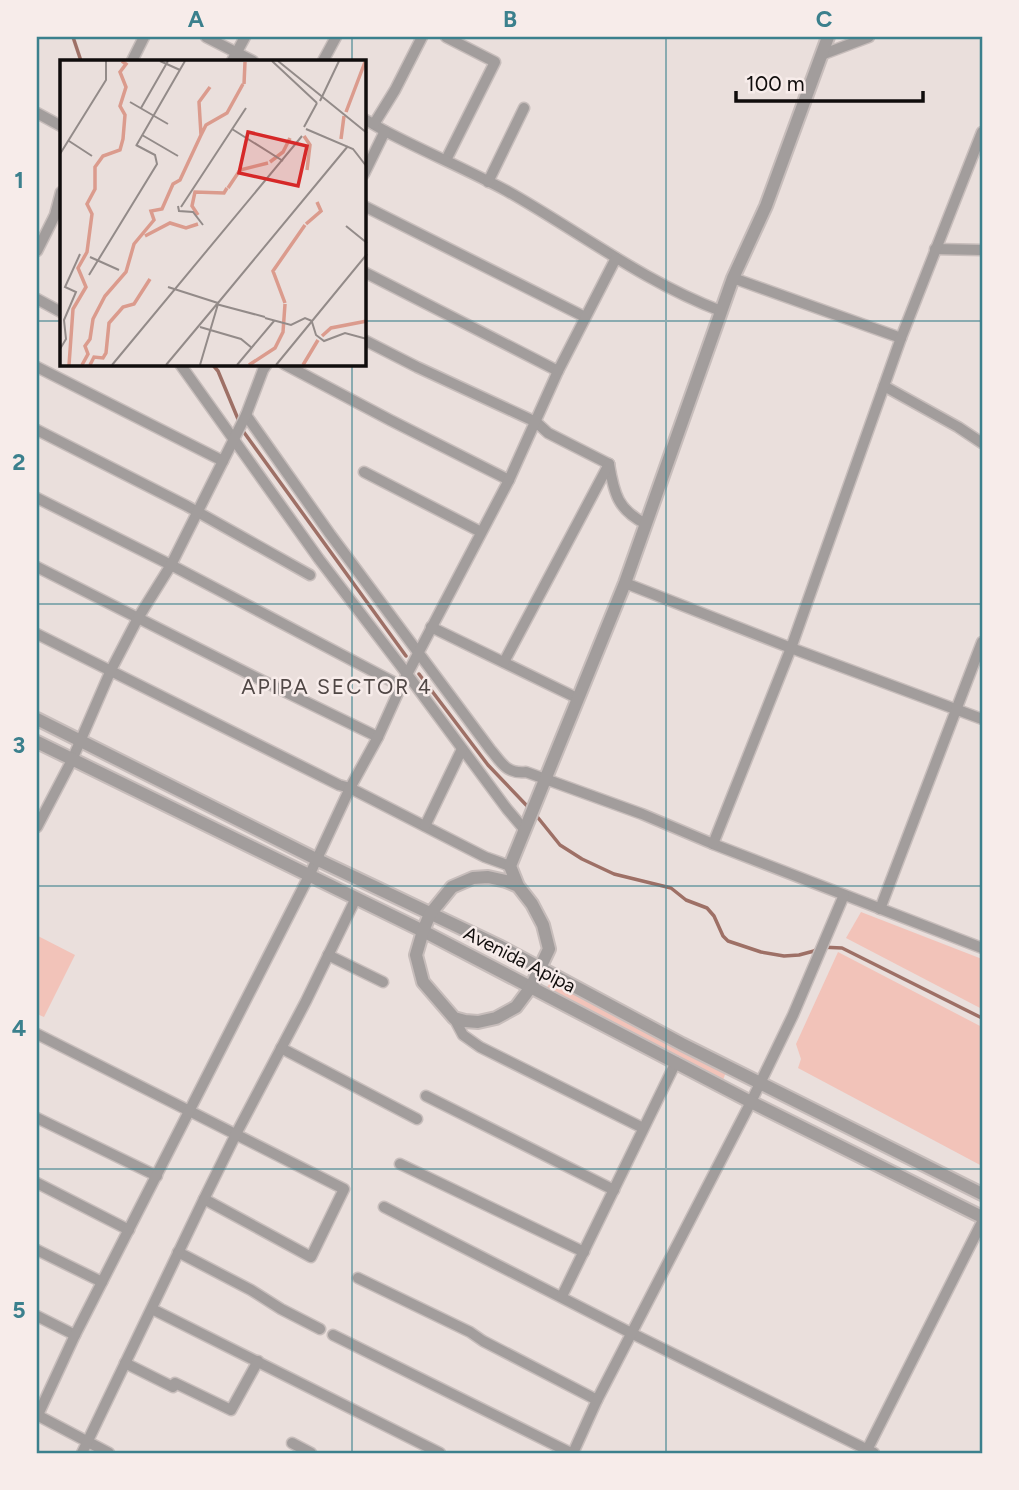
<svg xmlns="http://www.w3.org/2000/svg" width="1019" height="1490" viewBox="0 0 1019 1490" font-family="Figtree,sans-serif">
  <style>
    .green { fill: #f2c3b9 }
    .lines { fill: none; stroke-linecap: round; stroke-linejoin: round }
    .stream { stroke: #9e7066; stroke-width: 3.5 }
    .minor-casing { stroke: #c7bdbb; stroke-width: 13 }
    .tertiary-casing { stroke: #c7bdbb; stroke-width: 16 }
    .minor { stroke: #a29d9c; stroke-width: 10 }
    .tertiary { stroke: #a29d9c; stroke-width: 12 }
    .grid { fill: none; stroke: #3b808d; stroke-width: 2; stroke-opacity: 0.55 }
    .labels { text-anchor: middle; stroke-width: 5; stroke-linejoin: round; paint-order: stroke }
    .street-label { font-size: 19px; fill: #100d0c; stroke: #f7ecea }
    .neighbourhood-label { font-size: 21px; letter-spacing: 2px; fill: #504745; stroke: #f7ecea }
    .inset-river { fill: none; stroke: #db9b8d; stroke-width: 3.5 }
    .inset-road { fill: none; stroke: #938b89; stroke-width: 2 }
    .view { fill: #d62828; fill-opacity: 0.15; stroke: #d62828; stroke-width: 3.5 }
    .inset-edge { fill: none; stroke: #100d0c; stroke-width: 3.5 }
    .neatline { fill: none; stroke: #3b808d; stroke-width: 2.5 }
    .grid-label { font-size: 23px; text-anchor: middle; font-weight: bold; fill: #3b808d }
  </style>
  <rect width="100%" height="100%" fill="#eadfdc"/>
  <g class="green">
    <polygon points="861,912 982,959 982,1009 846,938"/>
    <polygon points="38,936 75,955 44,1017 37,1014"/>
    <polygon points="838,952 982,1027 982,1166 798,1068 801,1059 796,1044"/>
    <polygon points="551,982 726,1072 723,1080 547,987"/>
  </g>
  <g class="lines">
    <g class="stream">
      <polyline points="73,37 81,61"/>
      <polyline points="212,364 218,371 243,431 406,656"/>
      <polyline points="419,674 488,765 530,809"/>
      <polyline points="535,814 560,845 582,859 614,874 671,888 686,900 707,908 714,916 723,936 728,941 761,952 784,956 799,955 814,951 820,947 842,948 982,1018"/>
    </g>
    <g class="minor-casing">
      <g id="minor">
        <polyline points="206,37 253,61"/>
        <polyline points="446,37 495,62 446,160"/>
        <polyline points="821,55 869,37"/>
        <polyline points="132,61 144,37"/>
        <polyline points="232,61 245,37"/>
        <polyline points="323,61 336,37"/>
        <polyline points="37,113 61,126"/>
        <path d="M364,119c8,4 15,9 23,13 40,21 81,38 120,59 71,40 137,91 214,120"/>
        <polyline points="374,124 395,90 422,37"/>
        <polyline points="364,174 385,131"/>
        <polyline points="488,182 524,108"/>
        <polyline points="364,206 585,317"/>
        <polyline points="935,249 982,250"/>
        <polyline points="37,251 55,215 61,192"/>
        <polyline points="364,272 558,371"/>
        <polyline points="733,278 901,338"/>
        <polyline points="37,299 61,312"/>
        <polyline points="364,340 417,367 536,422 548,433 609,464"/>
        <polyline points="180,364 319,559 407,674 507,809 524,829"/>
        <polyline points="284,364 390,420 509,480"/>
        <polyline points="37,367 223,461"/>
        <polyline points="884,386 958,427 982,443"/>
        <path d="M246,415l84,119 160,215c12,14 16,25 36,23l116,42 71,30 269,104"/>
        <polyline points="37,430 187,506 310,575"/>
        <path d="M609,464c5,30 9,46 37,60"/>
        <polyline points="364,472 481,532"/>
        <polyline points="37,498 171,565 401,686"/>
        <polyline points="37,567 259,679 378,737"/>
        <polyline points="625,583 791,648 982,719"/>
        <polyline points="431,627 577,698"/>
        <polyline points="37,634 339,785 350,788 485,857 510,866"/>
        <polyline points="504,662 609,464"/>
        <polyline points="425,826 462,749"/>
        <polyline points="37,827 72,760 111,670 138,618 171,565 246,415 263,370 267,364"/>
        <polyline points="713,844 791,648 901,338 982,132"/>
        <polyline points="880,909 982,642"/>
        <polyline points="328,955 383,982"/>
        <polyline points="454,1018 463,1035 480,1047 643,1128"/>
        <polyline points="37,1034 344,1189 311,1257 204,1199"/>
        <polyline points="281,1048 417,1119"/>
        <polyline points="426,1096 614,1190"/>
        <polyline points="37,1118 157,1176"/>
        <polyline points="400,1164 584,1252"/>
        <polyline points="37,1183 129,1230"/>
        <polyline points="384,1207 631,1333 874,1453"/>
        <polyline points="37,1250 102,1282"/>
        <polyline points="178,1252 251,1290 281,1309 320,1329"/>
        <polyline points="358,1278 470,1332 483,1341 597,1400"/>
        <polyline points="562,1296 676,1062"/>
        <polyline points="152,1309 440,1453"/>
        <polyline points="37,1316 75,1335"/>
        <polyline points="333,1335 571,1453"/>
        <polyline points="125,1363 173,1387 175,1383 231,1410 258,1361"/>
        <polyline points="37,1415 109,1453"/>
        <polyline points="37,1417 75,1335 309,876 350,788 378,737 401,686 509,480 558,371 616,258"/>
        <polyline points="292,1443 311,1453"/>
        <polyline points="867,1450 982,1222"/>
        <polyline points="82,1453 204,1199 236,1134 306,1001 356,898"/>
        <polyline points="573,1453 597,1400 751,1102 793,1015 844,895"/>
      </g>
    </g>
    <g class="tertiary-casing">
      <g id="tertiary">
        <polyline points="37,719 316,859 501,947 682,1044 982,1194"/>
        <polyline points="37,742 423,931 751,1102 982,1217"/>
        <polyline points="518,886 506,881 488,877 473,878 452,887 430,914 423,931 416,955 423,982 454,1018 465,1021 478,1022 496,1018 516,1007 531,987 549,949 543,925 532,904 518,886 510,866 625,583 733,278 766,206 828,37"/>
      </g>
    </g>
    <use href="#minor" class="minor"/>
    <use href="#tertiary" class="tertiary"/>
  </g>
  <path class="grid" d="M352,37v24M666,37v1416M37,321h24M364,321h618M352,364v1089M37,604h945M37,886h945M37,1169h945"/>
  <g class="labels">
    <g class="street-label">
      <text transform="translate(520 959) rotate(27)" y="7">Avenida Apipa</text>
    </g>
    <g class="neighbourhood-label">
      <text x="337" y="694">APIPA SECTOR 4</text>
    </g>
  </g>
  <g transform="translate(60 60)">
    <rect width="306" height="306" fill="#eadfdc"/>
    <path class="inset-river" d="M184,24l1,-22M286,52l19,-50M141,75l5,-10 21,-12 16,-29M244,76l6,9 -3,25M281,79l3,-23M210,102l13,-10 7,-14M168,128l12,-18 28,-7M138,155l-6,-9 3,-14 29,1 3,-5M246,164l15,-13 -4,-9M85,176l25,-13 16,5 12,-4M225,243l-12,-32 32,-46M262,276l9,-8 36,-7M9,305l4,-56 13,-22 -8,-19 9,-16 5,-38 -5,-10 8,-15v-22l8,-11 17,-6 3,-11 2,-24 -5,-9 6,-19 -6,-15 6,-8 -4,-3M22,305l6,-11 -3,-8 5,-7 3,-20 12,-23 21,-24 8,-28 20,-24 -3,-9 11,-2 11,-25 7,-4 21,-45 -2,-33 11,-15M30,305l4,-8 9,1 3,-5 3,-30 14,-16 11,-3 16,-25M189,305l26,-17 8,-16 2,-28M243,305l15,-25"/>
    <path class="inset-road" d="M100,1l20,9M212,1l45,42M218,1l89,72M260,41l19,-40M70,42l38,22M81,48l27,-47M244,67l13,-24M172,69l51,32M246,69l47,20 14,18M82,75l36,21M9,81l23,15M76,86l49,-85M0,94l46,-74v-19M118,146l1,5 14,1 10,13M121,147l65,-99M286,166l21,17M30,197l29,13M29,215l68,-111 -2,-9 -19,-10M108,227l50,16 130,-157M156,244l49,13M205,258l26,7 14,-7 7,3M252,262l4,13 8,6 21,-8 22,6M140,267l41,12 11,9M0,289l6,-10 -2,-19 12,-28 -11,-5 15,-33M52,305l190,-229M106,305l51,-61M140,305l18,-61M177,305l37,-44M216,305l91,-111"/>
    <path class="view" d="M188,72l59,14 -9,40 -59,-13z"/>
    <rect width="306" height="306" class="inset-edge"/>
  </g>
  <rect width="1019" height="1490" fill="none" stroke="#f7ecea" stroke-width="77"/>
  <path d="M736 91v10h187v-10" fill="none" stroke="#100d0c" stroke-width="3.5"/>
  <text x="746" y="91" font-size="21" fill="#100d0c" stroke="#f7ecea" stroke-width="5" paint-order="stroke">100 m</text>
  <rect x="38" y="38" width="943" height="1414" class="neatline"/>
  <g class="grid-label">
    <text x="196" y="27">A</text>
    <text x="510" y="27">B</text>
    <text x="824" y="27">C</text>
    <text x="19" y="188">1</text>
    <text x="19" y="470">2</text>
    <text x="19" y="753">3</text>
    <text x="19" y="1036">4</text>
    <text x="19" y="1318">5</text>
  </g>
</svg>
